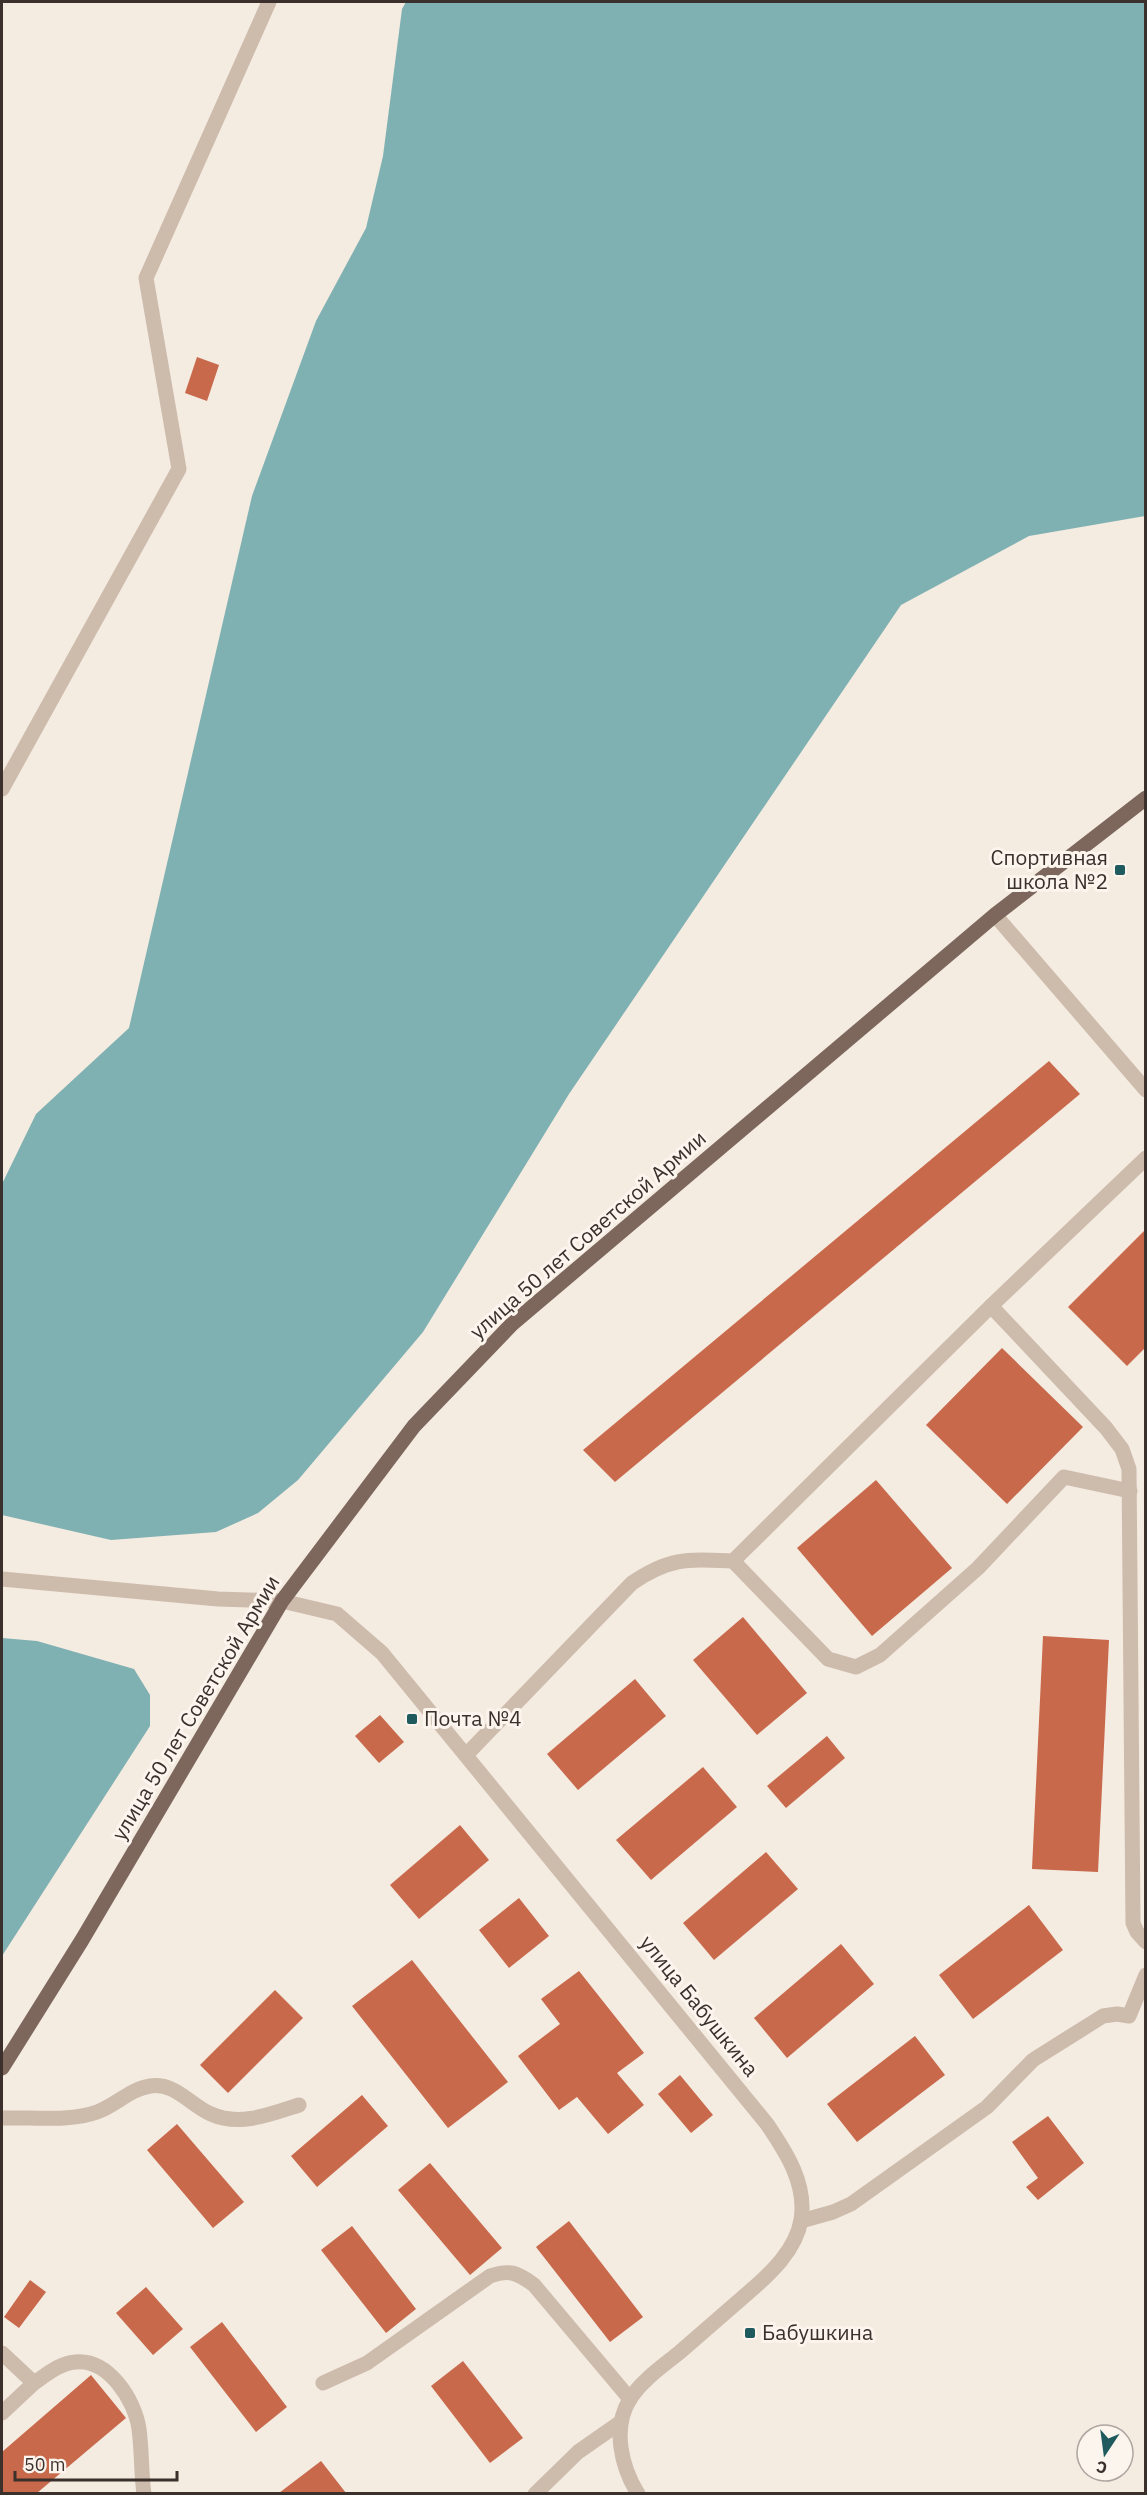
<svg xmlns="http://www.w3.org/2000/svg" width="1147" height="2495" viewBox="0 0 1147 2495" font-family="'IBM Plex Sans',sans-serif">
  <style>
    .water { fill: #7fb0b2 }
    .building { fill: #c8694b }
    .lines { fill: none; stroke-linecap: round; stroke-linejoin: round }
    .minor { stroke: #cdbbac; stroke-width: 15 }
    .major { stroke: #7d675c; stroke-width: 15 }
    .poi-dot { fill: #1f5a5e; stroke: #fbf5ee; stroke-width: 2 }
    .labels { text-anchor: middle; stroke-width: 6; stroke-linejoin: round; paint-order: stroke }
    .poi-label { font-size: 21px; fill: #3b302b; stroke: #fbf5ee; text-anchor: start }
    .street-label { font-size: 21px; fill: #3b302b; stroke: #fbf5ee }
  </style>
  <rect width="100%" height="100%" fill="#f4ebe1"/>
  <g class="water">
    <polygon points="406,2 1145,2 1145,516 1029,536 901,605 569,1094 423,1332 298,1480 258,1513 216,1532 111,1540 2,1515 2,1184 36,1114 129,1028 252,496 316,321 366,228 383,156 402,9"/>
    <polygon points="2,1638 37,1641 134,1669 150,1695 150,1726 2,1956"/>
  </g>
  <g class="building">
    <polygon points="197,357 219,365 207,401 185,393"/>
    <polygon points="1049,1061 1080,1094 615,1482 583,1450"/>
    <polygon points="1146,1229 1146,1347 1127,1366 1068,1307"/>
    <polygon points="1002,1348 1083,1427 1007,1504 926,1425"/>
    <polygon points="876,1480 952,1568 872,1636 797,1548"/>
    <polygon points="743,1617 807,1693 757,1735 693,1660"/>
    <polygon points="1043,1636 1109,1640 1098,1872 1032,1869"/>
    <polygon points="635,1679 666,1716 578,1790 547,1754"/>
    <polygon points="380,1715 404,1742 379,1763 355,1736"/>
    <polygon points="827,1736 845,1758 786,1808 767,1786"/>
    <polygon points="703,1767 737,1807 651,1880 616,1840"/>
    <polygon points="460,1825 489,1860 419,1919 390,1885"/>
    <polygon points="766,1852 798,1889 714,1960 683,1923"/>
    <polygon points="519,1898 549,1936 509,1968 479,1930"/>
    <polygon points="1029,1905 1063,1950 973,2019 939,1975"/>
    <polygon points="841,1944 874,1984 787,2058 754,2018"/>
    <polygon points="412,1960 508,2082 448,2128 352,2006"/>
    <polygon points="579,1971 644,2053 617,2073 644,2105 608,2134 577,2097 559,2110 518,2056 560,2024 541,1999"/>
    <polygon points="275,1990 303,2018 228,2093 200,2065"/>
    <polygon points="915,2036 945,2075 857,2142 827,2104"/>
    <polygon points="680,2075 713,2115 691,2133 658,2094"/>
    <polygon points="362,2095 388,2126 317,2187 291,2156"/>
    <polygon points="1048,2116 1084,2163 1038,2200 1026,2187 1038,2178 1012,2142"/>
    <polygon points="177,2124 244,2202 213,2228 147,2150"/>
    <polygon points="430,2163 502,2248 470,2275 398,2190"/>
    <polygon points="569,2221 643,2317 610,2342 536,2247"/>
    <polygon points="352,2226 416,2309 386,2333 321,2250"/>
    <polygon points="30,2280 46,2292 19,2328 4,2317"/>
    <polygon points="146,2287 183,2329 153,2355 116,2313"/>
    <polygon points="222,2322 287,2407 256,2432 190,2347"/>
    <polygon points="463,2361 523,2438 490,2463 431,2386"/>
    <polygon points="91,2375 126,2418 37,2493 2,2493 2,2452"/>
    <polygon points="321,2461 346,2493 279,2493"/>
  </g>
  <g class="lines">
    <g class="minor">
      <polyline points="2,789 179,469 146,278 269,2"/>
      <polyline points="995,915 1146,1090"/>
      <polyline points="991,1306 1106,1428 1122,1449 1129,1469 1133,1923 1137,1932 1146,1942"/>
      <polyline points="733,1561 991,1306 1146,1158"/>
      <path d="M2,1579l216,20 64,2 55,13 45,39 385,471c19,28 40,60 34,96 -5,30 -31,54 -52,72 -23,20 -46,40 -69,60 -17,14 -38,28 -50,47 -18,29 -9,67 8,95"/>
      <path d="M467,1754l165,-171c38,-26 56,-24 101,-22l95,98 28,8 24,-12 98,-87 86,-91 66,14"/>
      <path d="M2,2118c28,-1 68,4 95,-6 18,-6 33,-23 53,-26 25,-4 40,19 61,28 29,13 60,0 88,-9"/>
      <polyline points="801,2221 833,2212 851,2204 987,2107 1033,2060 1103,2016 1117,2014 1129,2016 1146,1975"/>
      <path d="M2,2353l32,30c12,-8 26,-20 41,-21 33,-4 60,38 64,67 3,22 2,43 5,65"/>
      <path d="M323,2383l44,-20 123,-87c20,-7 28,-3 44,9l96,114"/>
      <polyline points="2,2413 34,2383"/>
      <polyline points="535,2494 578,2452 621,2422"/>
    </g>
    <polyline class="major" points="2,2068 82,1940 282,1601 414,1426 512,1324 995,915 1146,798"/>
  </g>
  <g class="poi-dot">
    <rect x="1114" y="864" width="12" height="12" rx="3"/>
    <rect x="406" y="1713" width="12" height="12" rx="3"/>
    <rect x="744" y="2327" width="12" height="12" rx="3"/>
  </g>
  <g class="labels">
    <g class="poi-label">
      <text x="1108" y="865" text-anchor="end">Спортивная<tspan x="1108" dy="24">школа №2</tspan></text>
      <text x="424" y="1726">Почта №4</text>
      <text x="762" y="2340">Бабушкина</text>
    </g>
    <g class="street-label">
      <text transform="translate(588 1235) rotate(-41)" y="7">улица 50 лет Советской Армии</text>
      <text transform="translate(196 1708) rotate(-59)" y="7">улица 50 лет Советской Армии</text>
      <text transform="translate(699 2006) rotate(51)" y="7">улица Бабушкина</text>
    </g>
  </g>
  <rect width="1147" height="2495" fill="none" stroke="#3b302b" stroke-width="6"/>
  <g transform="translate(1105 2453) rotate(193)"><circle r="28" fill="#fbf5ee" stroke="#aea6a0" stroke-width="1.5"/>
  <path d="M0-4.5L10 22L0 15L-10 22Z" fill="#1f5a5e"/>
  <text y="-9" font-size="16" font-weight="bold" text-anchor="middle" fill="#3b302b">С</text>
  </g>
  <path d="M15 2471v9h162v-9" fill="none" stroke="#3b302b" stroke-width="3"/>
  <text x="24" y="2471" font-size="18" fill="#3b302b" stroke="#fbf5ee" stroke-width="4.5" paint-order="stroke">50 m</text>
</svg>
